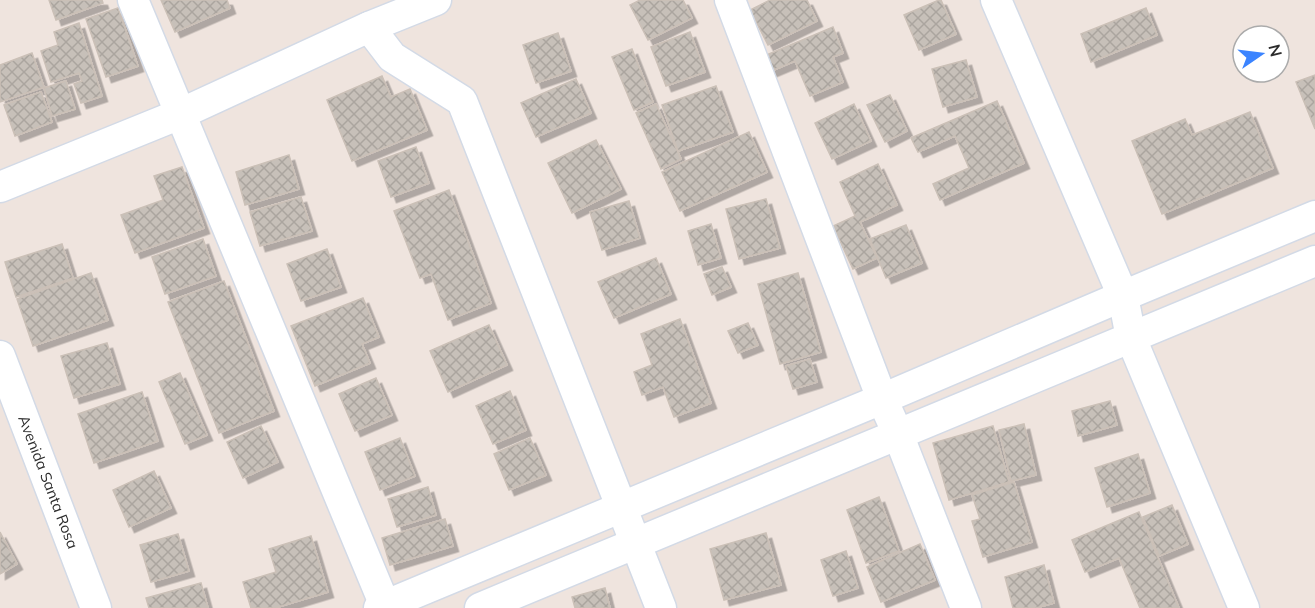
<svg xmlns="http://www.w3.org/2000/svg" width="1315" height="608" viewBox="0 0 1315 608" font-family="Mulish,sans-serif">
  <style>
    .building { fill: url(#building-cross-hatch); stroke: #cbc0b7; stroke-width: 1.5; filter: url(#shadow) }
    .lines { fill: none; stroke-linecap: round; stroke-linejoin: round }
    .minor-casing { stroke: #d3dae6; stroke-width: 33 }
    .minor { stroke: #fff; stroke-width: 30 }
    .labels { text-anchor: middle; stroke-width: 4.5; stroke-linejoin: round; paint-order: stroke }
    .street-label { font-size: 15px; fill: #2c2c2c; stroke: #fff }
  </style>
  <defs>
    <pattern id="building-cross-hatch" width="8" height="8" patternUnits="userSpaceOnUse" patternTransform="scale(1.5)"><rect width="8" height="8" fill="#c7c0b9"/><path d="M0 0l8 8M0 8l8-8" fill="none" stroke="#aba59f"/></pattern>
    <filter id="shadow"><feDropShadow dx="5.5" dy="5.5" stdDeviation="0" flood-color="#0004"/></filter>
  </defs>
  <rect width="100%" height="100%" fill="#efe4de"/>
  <g class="building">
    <polygon points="49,0 102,0 103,3 56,20"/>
    <polygon points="161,0 227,0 230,8 175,32"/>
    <polygon points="640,0 683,0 692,18 648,40 630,5"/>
    <polygon points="770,0 807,0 817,21 768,45 750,10"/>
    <polygon points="939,0 941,0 956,34 919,50 904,15"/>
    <polygon points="118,8 138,66 106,77 86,19"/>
    <polygon points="1146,8 1157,35 1091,62 1081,34"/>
    <polygon points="79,23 102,96 81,103 74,84 82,81 79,73 51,82 41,51 58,45 54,32"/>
    <polygon points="833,27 843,53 833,57 843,82 810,96 795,61 769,72 762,57"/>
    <polygon points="690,32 705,72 666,86 651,47"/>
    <polygon points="558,33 571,71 536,83 523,45"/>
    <polygon points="632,49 653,102 634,110 612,57"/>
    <polygon points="32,53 44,87 0,102 0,65"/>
    <polygon points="966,60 977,97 943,107 932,69"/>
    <polygon points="1315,75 1315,129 1296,82"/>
    <polygon points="382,76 391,97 410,89 427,130 352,161 327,100"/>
    <polygon points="576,79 591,113 536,137 521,103"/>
    <polygon points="66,81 75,109 52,116 44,88"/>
    <polygon points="716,86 733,132 678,151 662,105"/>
    <polygon points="41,92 52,122 15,136 4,105"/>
    <polygon points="890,95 907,131 885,142 867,105"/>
    <polygon points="997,101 1024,163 940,200 933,184 969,168 955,136 918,152 911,138"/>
    <polygon points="656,104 681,159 661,169 636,113"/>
    <polygon points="854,104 871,141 832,159 815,123"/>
    <polygon points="1250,112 1273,168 1162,214 1132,141 1185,119 1192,135"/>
    <polygon points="749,132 767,172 680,211 662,172"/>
    <polygon points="596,140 621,189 572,213 548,163"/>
    <polygon points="416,147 429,183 391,197 378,161"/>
    <polygon points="289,155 299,189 245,205 236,172"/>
    <polygon points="878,164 897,205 860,222 877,258 853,269 833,226 855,216 840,182"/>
    <polygon points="182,167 204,228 135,253 121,215 163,200 154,176"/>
    <polygon points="449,190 491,303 448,320 431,274 420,278 394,211"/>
    <polygon points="301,197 312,231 260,246 250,212"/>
    <polygon points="766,199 780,248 739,259 726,209"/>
    <polygon points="629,201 640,238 602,250 590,212"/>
    <polygon points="711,224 721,258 698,265 688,231"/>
    <polygon points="906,225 922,263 886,278 870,239"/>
    <polygon points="203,239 216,276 165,294 152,257"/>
    <polygon points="62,244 73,278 16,297 5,262"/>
    <polygon points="327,249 341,287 301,301 287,264"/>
    <polygon points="656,258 671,294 614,318 598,282"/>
    <polygon points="722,267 731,287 712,295 704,274"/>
    <polygon points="91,273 108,320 33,346 17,299"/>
    <polygon points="798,273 821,352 780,364 758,284"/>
    <polygon points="224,281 274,411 219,433 168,302"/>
    <polygon points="363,298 379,337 362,344 370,363 315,386 291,326"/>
    <polygon points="680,319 711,403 674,417 663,387 642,395 634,372 652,365 641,334"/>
    <polygon points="748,323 758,345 738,353 728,331"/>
    <polygon points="489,325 507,365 448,392 430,351"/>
    <polygon points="107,343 120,384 74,398 61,356"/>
    <polygon points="810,359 817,382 793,389 786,366"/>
    <polygon points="180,373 207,435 185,444 159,382"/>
    <polygon points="376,378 392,415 355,431 339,394"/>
    <polygon points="510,391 526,430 493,444 476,406"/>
    <polygon points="142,392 158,441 94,463 78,414"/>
    <polygon points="1110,401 1117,425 1078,436 1072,411"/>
    <polygon points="1024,424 1036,475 1011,481 999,430"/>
    <polygon points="261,426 278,462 243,478 227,442"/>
    <polygon points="993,426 1009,482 949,500 933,443"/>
    <polygon points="400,438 415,476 380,490 365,452"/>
    <polygon points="530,438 546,475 509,490 494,454"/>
    <polygon points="1138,454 1150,493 1107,507 1095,468"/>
    <polygon points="154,471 171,508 129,527 113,490"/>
    <polygon points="1014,482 1032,542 983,557 972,521 980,519 972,495"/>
    <polygon points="428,487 436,515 397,527 388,499"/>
    <polygon points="879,497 899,551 866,563 847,510"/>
    <polygon points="1172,505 1188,544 1159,556 1143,517"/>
    <polygon points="1139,512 1179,608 1140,608 1119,558 1085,572 1072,540"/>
    <polygon points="445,519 453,546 390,565 382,538"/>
    <polygon points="0,532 17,564 0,574"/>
    <polygon points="766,533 781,585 724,600 710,549"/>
    <polygon points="178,534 189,571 151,582 140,545"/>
    <polygon points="311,536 328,592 275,608 251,608 243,582 276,572 269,549"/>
    <polygon points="920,544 935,580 881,602 867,567"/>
    <polygon points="846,551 858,588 833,596 821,560"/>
    <polygon points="1044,565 1054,603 1036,608 1013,608 1005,577"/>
    <polygon points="201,583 208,608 149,608 146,598"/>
    <polygon points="605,588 610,608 575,608 572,597"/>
  </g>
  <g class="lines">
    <g class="minor-casing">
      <g id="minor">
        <polyline points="133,0 386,608"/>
        <polyline points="730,0 882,399 898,434 966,608"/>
        <polyline points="996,0 1123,296 1131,338 1244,608"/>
        <polyline points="369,27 392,57 462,101 661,608"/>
        <polyline points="0,187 180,114 369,27 436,0"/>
        <polyline points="0,356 96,608"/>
        <polyline points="379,608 882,399 1123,296 1315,216"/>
        <polyline points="480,608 1315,261"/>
      </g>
    </g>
    <use href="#minor" class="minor"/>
  </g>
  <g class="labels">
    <g class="street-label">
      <text transform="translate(48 482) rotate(69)" y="5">Avenida Santa Rosa</text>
    </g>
  </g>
  <g transform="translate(1261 54) rotate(76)"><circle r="28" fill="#ffffff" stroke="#ababab" stroke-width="1.5"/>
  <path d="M0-4.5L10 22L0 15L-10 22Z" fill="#3b84ff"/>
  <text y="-9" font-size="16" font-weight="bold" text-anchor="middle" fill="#2c2c2c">N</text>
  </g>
</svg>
